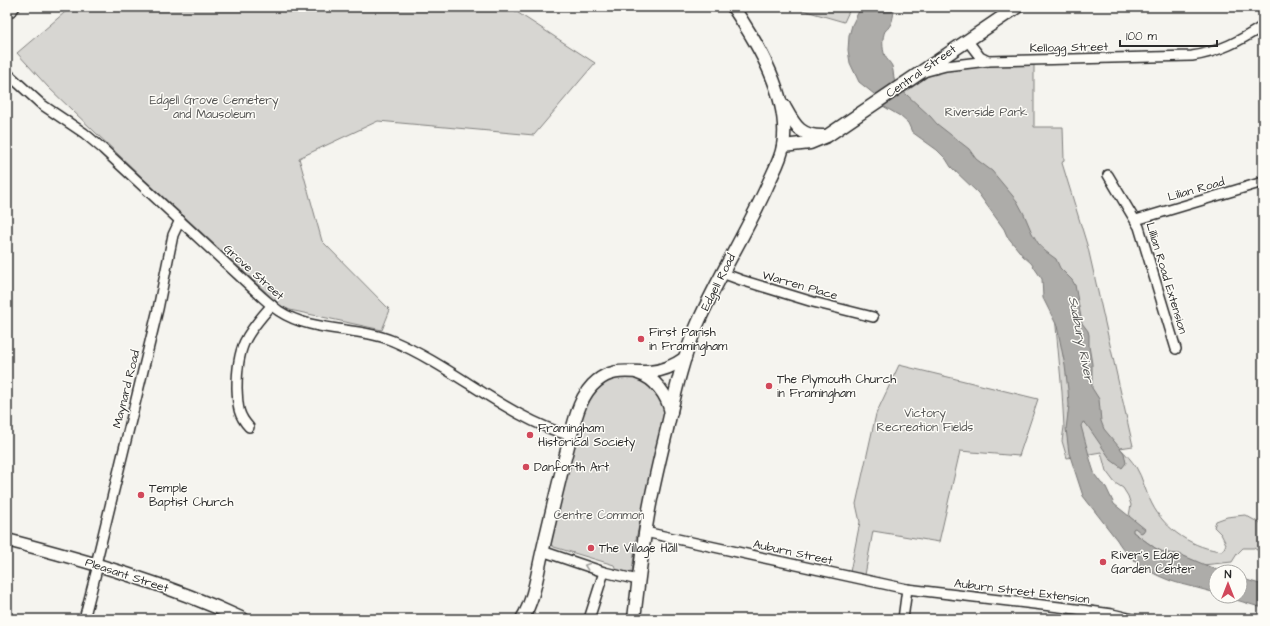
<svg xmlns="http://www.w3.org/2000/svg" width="1270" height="626" viewBox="0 0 1270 626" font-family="'Architects Daughter',sans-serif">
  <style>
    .green { fill: #d7d6d2; stroke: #81807e }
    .water { fill: #adaca9; stroke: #797877 }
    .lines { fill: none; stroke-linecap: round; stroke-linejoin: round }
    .minor-casing { stroke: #2b2b2b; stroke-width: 12 }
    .major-casing { stroke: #2b2b2b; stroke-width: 15 }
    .highway-casing { stroke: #2b2b2b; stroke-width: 17 }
    .minor { stroke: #fdfcf7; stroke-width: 9 }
    .major { stroke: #fdfcf7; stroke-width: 12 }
    .highway { stroke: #fdfcf7; stroke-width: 14 }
    .oneway { stroke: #9e9e9b }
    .poi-dot { fill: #d1495b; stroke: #fdfcf7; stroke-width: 1.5 }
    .labels { text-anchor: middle; stroke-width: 3; stroke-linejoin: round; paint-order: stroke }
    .street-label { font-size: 12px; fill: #2b2b2b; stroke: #fdfcf7 }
    .park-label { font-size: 12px; fill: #565655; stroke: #fdfcf7 }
    .poi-label { font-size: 12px; fill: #2b2b2b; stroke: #fdfcf7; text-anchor: start }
    .water-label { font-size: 13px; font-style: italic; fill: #585857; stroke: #fdfcf7 }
  </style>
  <rect width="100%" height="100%" fill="#f5f4ef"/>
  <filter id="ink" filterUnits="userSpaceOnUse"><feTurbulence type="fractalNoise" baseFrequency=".025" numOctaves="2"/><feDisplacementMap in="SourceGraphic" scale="8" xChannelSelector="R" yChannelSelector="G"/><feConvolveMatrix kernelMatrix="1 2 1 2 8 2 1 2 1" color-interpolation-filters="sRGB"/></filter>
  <g filter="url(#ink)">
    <g class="green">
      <polygon points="71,7 509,7 595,63 534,135 378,121 299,158 322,241 390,310 382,330 290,310 281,306 145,180 48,87 17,53"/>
      <polygon points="792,7 851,7 844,22"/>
      <path d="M976,64l58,1v62h29l1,33 -2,3 26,85 45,198 -13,2c6,6 12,13 16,19 7,11 9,25 16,37 13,26 42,45 71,47l3,-7 -5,-10 -7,-7 2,-6 11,-4 18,-2 18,10v29l-9,-6h-11l-6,6 -5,8 -29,3 -24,-11 -14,-1 -10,-5 -22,-16 -5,-11 3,-16 -3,-9 -5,-8 -8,-5 -9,-12 -5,-19 -34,6 -5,-17 2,-14 -2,-35 -7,-76 -9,-35 -93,-134 -68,-41 45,-31 11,-5z"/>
      <polygon points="899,365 1038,399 1019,456 960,451 939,542 873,531 865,575 850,572 860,522 856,504 876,414"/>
      <path d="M625,375c5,2 11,2 16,4 12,6 22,20 24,33l-29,127 -4,33 -3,4 -11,-2 -4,-9 -60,-18 -4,-3 33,-134 6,-13 17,-16z"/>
    </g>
    <g class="water">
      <path d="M861,7h33c0,9 -2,19 -9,24 -3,7 -3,17 0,25 2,4 5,6 7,10 2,7 1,13 4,19l34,31 7,8 32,25 7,10 16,12 25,30 7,13 8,19 6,10 7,8 11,8 4,9 12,12 3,5 7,38 6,8 1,4v11l3,18v24l7,11 2,22 3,8 20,24 2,10 -4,5 -11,-8 -24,-35 -2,-2 -2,-1 -2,4 11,40 3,9 6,8 5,4 8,17 31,25 -2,3 -2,1 -6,-5 -2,1v3l22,16 10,5 14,1 43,18h-6v21c-10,-3 -20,-5 -30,-8 -26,-5 -56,-22 -69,-45l-34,-44 -14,-43 -3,-24 3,-24 -1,-15 -3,-24 -8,-40 -14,-28 -1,-19 -11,-16 -8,-7 -16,-20 -3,-7 -26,-36 -27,-26 -5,-8 -9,-9 -25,-18 -4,-9 -8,-7 -17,-10 -9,-12 -15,-12 -9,-19 -2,-13 1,-14 3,-11z"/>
      <polygon points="1240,578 1263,585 1263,608 1223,596 1240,596"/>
    </g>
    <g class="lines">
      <g class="minor-casing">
        <g id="minor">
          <polyline points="967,40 980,57 988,61"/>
          <path d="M927,71l19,-5 42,-5 204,-5c27,-4 48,-15 71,-30"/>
          <path d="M7,73l34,31 43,29 19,16 159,148c6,5 11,10 17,14 33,22 78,15 114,30 61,26 115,77 178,95"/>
          <polyline points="1108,175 1139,227 1176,349"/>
          <polyline points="1136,220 1263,182"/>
          <polyline points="722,273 741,280 813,302 873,317"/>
          <path d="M249,427c-12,-13 -11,-22 -12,-39 0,-41 8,-53 35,-83"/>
          <polyline points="645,532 907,589 1068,608 1112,614 1133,619"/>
          <polyline points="542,551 604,572 638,580"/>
          <polyline points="96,564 158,309 173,235 180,220"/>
          <polyline points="84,619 98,565"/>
          <polyline points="589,619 604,572"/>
          <polyline points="903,619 907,589"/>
        </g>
      </g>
      <g class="major-casing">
        <g id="major">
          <path d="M784,106c11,20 16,31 41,30"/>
          <polyline points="783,146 810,143 827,136 1017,7"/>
          <path d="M638,373c17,5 29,22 33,39"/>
          <path d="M7,540c81,21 161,44 236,79"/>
          <path d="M522,619c13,-21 15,-46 21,-70 8,-34 16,-68 25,-103 6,-21 10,-50 29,-65 17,-14 32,-8 52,-9 13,-1 25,-6 36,-14"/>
          <path d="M634,619c4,-35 8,-69 14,-104 5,-29 12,-57 19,-86 8,-36 16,-73 31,-106 21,-48 50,-93 71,-141 5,-11 12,-23 14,-36 8,-47 -25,-102 -50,-139"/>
        </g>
      </g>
      <g class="highway-casing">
        <polyline id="highway" points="7,11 12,7"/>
      </g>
      <use href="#minor" class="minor"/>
      <use href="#major" class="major"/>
      <use href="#highway" class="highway"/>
    </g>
    <defs><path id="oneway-chevron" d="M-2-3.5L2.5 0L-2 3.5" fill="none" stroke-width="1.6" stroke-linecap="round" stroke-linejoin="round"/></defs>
    <use class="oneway" href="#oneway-chevron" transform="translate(587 566) rotate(-161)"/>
  </g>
  <g class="poi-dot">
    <circle cx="641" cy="339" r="4"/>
    <circle cx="769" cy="386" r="4"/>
    <circle cx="530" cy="435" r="4"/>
    <circle cx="526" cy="467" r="4"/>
    <circle cx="141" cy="495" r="4"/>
    <circle cx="591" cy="548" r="4"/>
    <circle cx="1103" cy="562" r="4"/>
  </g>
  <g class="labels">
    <g class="street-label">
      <text transform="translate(1069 47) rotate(-1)" y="4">Kellogg Street</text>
      <text transform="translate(921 71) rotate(-35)" y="4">Central Street</text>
      <text transform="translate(1196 189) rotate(-16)" y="4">Lilian Road</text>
      <text transform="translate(254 272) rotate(42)" y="4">Grove Street</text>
      <text transform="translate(1167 278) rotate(73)" y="4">Lillian Road Extension</text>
      <text transform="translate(718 282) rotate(-63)" y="4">Edgell Road</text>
      <text transform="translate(800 285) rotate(16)" y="4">Warren Place</text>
      <text transform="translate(126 389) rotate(-76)" y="4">Maynard Road</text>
      <text transform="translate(793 552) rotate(12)" y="4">Auburn Street</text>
      <text transform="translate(127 575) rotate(18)" y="4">Pleasant Street</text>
      <text transform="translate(1022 591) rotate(7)" y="4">Auburn Street Extension</text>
    </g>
    <g class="park-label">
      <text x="214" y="104">Edgell Grove Cemetery<tspan x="214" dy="14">and Mausoleum</tspan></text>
      <text x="986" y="116">Riverside Park</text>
      <text x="925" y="417">Victory<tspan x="925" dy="14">Recreation Fields</tspan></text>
      <text x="599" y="519">Centre Common</text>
    </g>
    <g class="poi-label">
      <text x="649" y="336">First Parish<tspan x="649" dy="14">in Framingham</tspan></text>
      <text x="777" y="383">The Plymouth Church<tspan x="777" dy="14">in Framingham</tspan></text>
      <text x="538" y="432">Framingham<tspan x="538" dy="14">Historical Society</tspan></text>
      <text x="534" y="471">Danforth Art</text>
      <text x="149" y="492">Temple<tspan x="149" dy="14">Baptist Church</tspan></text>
      <text x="599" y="552">The Village Hall</text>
      <text x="1111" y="559">River's Edge<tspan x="1111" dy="14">Garden Center</tspan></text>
    </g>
    <g class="water-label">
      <text transform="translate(1082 339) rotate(79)" y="5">Sudbury River</text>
    </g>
  </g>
  <rect width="1270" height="626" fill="none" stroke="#fdfcf7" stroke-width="24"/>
  <rect x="12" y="12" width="1246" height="602" fill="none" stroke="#2b2b2b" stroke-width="1.5" filter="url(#ink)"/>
  <g transform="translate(1228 584)"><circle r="19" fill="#fdfcf7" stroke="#a9a8a5"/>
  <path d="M0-3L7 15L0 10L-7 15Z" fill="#d1495b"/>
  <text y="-6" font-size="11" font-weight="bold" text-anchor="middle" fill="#2b2b2b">N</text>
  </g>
  <path d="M1120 40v6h97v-6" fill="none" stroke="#2b2b2b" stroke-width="2"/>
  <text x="1126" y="40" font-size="12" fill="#2b2b2b" stroke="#fdfcf7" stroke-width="3" paint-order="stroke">100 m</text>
</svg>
